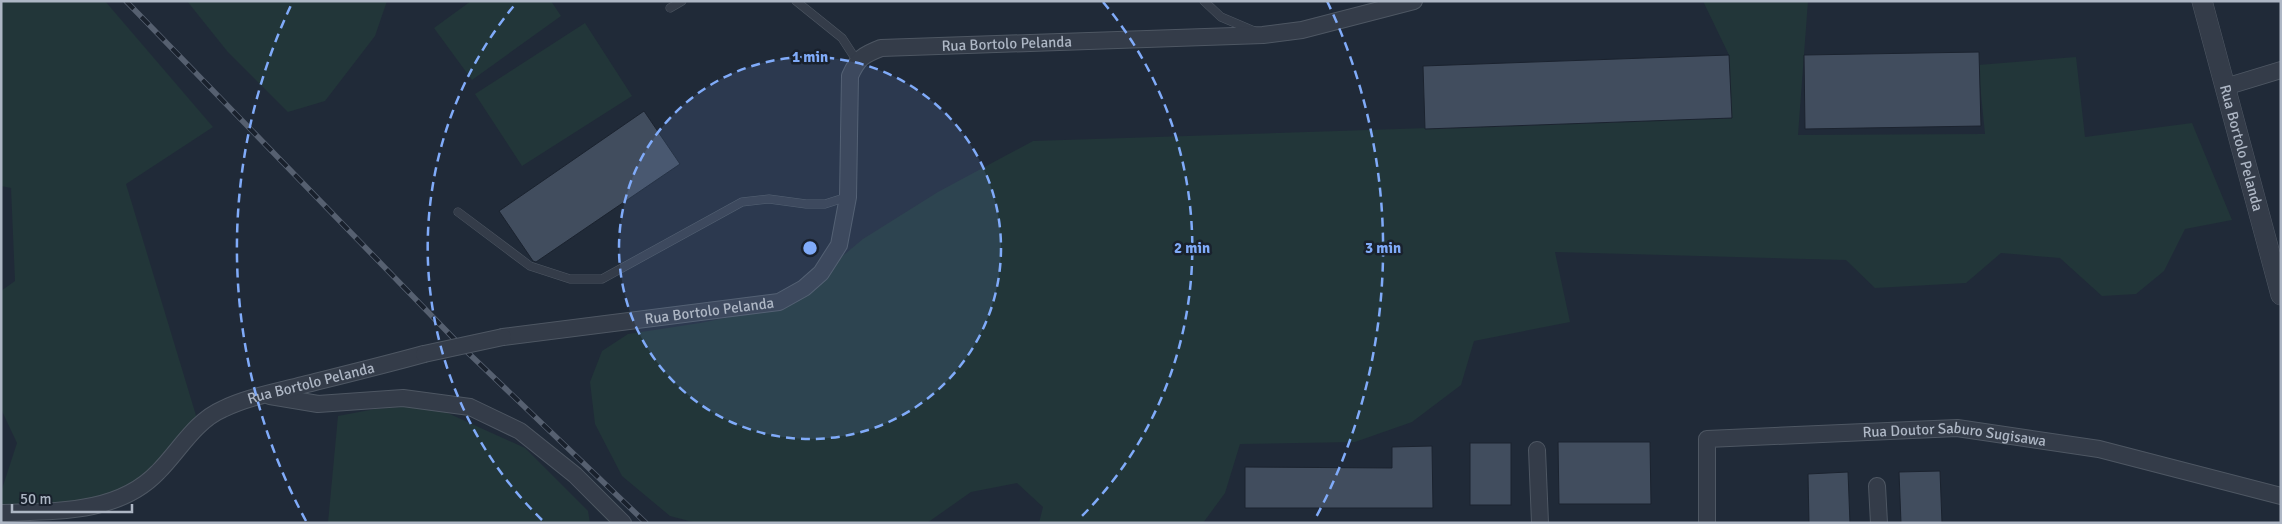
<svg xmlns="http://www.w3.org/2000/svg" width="2282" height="524" viewBox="0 0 2282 524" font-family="Signika,sans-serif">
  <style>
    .green { fill: #223639 }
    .building { fill: #414d5e; stroke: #1b232f }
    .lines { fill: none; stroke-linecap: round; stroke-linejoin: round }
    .service-casing { stroke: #4e5763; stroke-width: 9 }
    .minor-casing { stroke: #4e5763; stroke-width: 18 }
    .tertiary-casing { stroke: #4e5763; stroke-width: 21 }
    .service { stroke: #343c49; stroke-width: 8 }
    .minor { stroke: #343c49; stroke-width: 16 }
    .tertiary { stroke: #343c49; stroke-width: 20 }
    .rail-casing { stroke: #566070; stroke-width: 5.5 }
    .rail { stroke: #19212d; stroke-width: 4; stroke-dasharray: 11; stroke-linecap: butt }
    .minor-bridge-casing { stroke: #4e5763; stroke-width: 18; stroke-linecap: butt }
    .minor-bridge { stroke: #343c49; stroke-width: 16 }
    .ring { fill: none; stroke: #80abf9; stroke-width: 2.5; stroke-dasharray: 9 6 }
    .labels { text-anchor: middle; stroke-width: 5; stroke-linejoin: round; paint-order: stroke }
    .street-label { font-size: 15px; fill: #aeb7c5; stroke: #19212d }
    .centre { fill: #80abf9; stroke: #19212d; stroke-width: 2.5 }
    .ring-label { font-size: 15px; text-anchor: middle; font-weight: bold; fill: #80abf9; stroke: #19212d; stroke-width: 5; stroke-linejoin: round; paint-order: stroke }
  </style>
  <rect width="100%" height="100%" fill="#202a38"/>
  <g class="green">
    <polygon points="1,1 105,1 213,127 126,184 198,422 133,497 1,517 1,492 17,443 1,409 1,291 15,281 11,188 1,186"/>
    <polygon points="187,1 387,1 375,36 325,101 288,112 227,51"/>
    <polygon points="471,1 551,1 561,16 472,80 434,28"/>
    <polygon points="1703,1 1808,1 1798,135 1985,134 1978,65 2076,57 2085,137 2192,123 2232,220 2185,229 2164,271 2136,294 2102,296 2060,258 2001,253 1966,283 1875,288 1846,260 1555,252 1570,322 1474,341 1461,385 1412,422 1355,442 1240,444 1225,493 1203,523 1039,523 1043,507 1017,483 971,492 927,523 697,523 670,516 622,476 595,424 590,382 602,351 628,334 700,323 781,307 863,239 938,192 1033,141 1732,118 1729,55"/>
    <polygon points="585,23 632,96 522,166 475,94"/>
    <polygon points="430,405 525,448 588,511 590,523 328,523 338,416 375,409"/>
  </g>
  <g class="building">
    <polygon points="1979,52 1981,126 1805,129 1804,55"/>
    <polygon points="1729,55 1732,118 1425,129 1423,66"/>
    <polygon points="644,111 680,164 536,262 533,261 499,211"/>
    <polygon points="1558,442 1650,442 1651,504 1559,504"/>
    <rect x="1470" y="443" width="41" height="62"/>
    <polygon points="1432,446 1433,508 1245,508 1245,467 1392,468 1392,447"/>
    <polygon points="1940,471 1942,523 1901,523 1899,472"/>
    <polygon points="1848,472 1850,523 1809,523 1808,474"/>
  </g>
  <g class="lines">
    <g class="service-casing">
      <g id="service">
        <polyline points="796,1 842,38 857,61"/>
        <polyline points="1204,1 1221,17 1254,31"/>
        <polyline points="670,8 682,1"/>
        <polyline points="458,212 530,266 570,279 602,279 742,202 769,199 806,204 825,204 847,197"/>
      </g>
    </g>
    <g class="minor-casing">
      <g id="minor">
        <polyline points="2225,87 2281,70"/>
        <path id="s1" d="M503,337l276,-35 25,-14 17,-15 18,-28 9,-48 2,-121c8,-18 13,-21 31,-28l382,-13 39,-5 112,-29"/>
        <polyline points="270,396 318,404 403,398 470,407 520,431 575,475 623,523"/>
        <polyline points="1537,450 1540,523"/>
        <polyline points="1877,486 1879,523"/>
        <path id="s2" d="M1,513c54,-2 117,1 157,-41 21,-21 37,-51 65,-63 25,-12 53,-17 80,-24 40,-10 81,-20 121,-31"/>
        <path id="s3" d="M1707,523v-84l250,-11 142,21 182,47"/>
      </g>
    </g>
    <g class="tertiary-casing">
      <g id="tertiary">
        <path id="s4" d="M2202,1l79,294"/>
      </g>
    </g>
    <use href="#service" class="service"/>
    <use href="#minor" class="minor"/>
    <use href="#tertiary" class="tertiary"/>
    <g class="rail-casing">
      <polyline id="rail" points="126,1 462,347 646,523"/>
    </g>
    <use href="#rail" class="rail"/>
    <g class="minor-bridge-casing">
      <polyline id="minor-bridge" points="424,354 503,337"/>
    </g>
    <use href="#minor-bridge" class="minor-bridge"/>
  </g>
  <circle cx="810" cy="248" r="191" fill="#80abf9" fill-opacity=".12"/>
  <g class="ring">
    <circle cx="810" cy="248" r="191"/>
    <path d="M542 520A382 382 0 0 1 517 2M1103 2A382 382 0 0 1 1078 520"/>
    <path d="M306 521A573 573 0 0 1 293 1M1327 1A573 573 0 0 1 1314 521"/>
  </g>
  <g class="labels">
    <g class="street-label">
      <text dy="5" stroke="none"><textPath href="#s1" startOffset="702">Rua Bortolo Pelanda</textPath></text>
      <text dy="5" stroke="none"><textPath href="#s4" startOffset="152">Rua Bortolo Pelanda</textPath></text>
      <text dy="5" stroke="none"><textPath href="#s1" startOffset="208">Rua Bortolo Pelanda</textPath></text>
      <text dy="5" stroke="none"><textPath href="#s2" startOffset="350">Rua Bortolo Pelanda</textPath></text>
      <text dy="5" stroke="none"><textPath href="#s3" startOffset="332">Rua Doutor Saburo Sugisawa</textPath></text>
    </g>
  </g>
  <circle cx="810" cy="248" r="8" class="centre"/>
  <g class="ring-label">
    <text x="810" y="62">1 min</text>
    <text x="1192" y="253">2 min</text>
    <text x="1383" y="253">3 min</text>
  </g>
  <rect width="2282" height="524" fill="none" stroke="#aeb7c5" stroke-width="5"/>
  <path d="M12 504v8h120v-8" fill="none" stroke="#aeb7c5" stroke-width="2.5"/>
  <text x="20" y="504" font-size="15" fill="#aeb7c5" stroke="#19212d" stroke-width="4" paint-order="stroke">50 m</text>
</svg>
